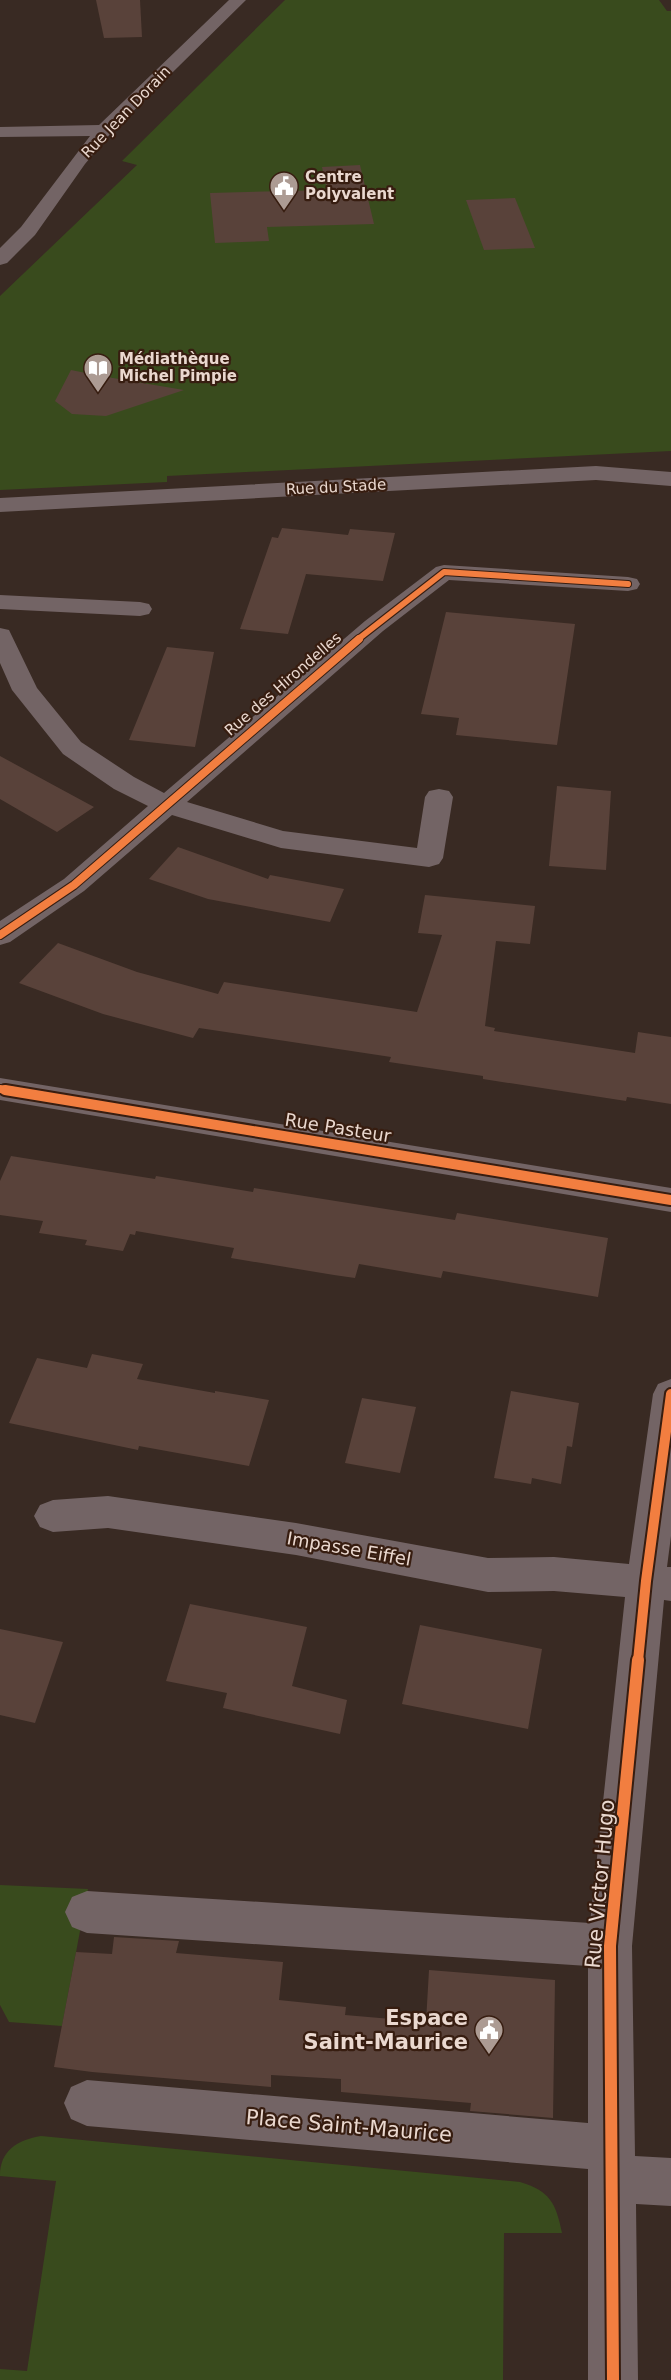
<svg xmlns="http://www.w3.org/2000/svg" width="671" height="2380" viewBox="0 0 671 2380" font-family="'DejaVu Sans',sans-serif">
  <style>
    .green { fill: #394b1d }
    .building { fill: #59423a }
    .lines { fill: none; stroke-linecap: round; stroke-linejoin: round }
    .minor { fill: #736465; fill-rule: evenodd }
    .cycleway-far3-casing { stroke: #371d10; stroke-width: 8 }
    .cycleway-far2-casing { stroke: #371d10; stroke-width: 10 }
    .cycleway-far1-casing { stroke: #371d10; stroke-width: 14 }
    .cycleway-casing { stroke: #371d10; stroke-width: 16 }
    .cycleway-far3 { stroke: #f27e40; stroke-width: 6 }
    .cycleway-far2 { stroke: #f27e40; stroke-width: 8 }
    .cycleway-far1 { stroke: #f27e40; stroke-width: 10 }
    .cycleway { stroke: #f27e40; stroke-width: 12 }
    .labels { text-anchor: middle; stroke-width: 4.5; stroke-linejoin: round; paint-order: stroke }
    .far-street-label { font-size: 15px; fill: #ead8cf; stroke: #371d10 }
    .far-poi-label { font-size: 15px; font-weight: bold; fill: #ead8cf; stroke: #371d10; text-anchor: start }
    .street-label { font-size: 18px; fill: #ead8cf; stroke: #371d10 }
    .near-street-label { font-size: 21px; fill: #ead8cf; stroke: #371d10 }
    .near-poi-label { font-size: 21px; font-weight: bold; fill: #ead8cf; stroke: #371d10; text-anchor: end }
  </style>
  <rect width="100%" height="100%" fill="#392a23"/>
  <g class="green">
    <polygon points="285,0 659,0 667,11 671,11 671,451 167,476 167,482 0,490 0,296 137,165 122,161"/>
    <polygon points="0,1885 88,1889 62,2026 9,2022 0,2005"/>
    <path d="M41,2136l479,46c30,9 36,21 42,51h-58l-1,147h-503v-11l27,2 29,-190 -56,-5c0,-26 18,-36 41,-40z"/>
  </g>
  <g class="building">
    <polygon points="96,0 140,0 142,37 104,38"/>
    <polygon points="360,165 374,224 267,227 269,241 215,243 210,193 327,190 322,167"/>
    <polygon points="515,198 535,248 484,250 466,200"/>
    <polygon points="71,370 101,376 184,390 106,416 72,414 55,401"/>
    <polygon points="282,528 348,535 350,529 395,533 383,581 306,574 288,634 240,629 272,537 278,538"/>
    <polygon points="446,612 575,624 557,745 456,735 459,718 421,714"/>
    <polygon points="167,647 214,652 195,747 129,740"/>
    <polygon points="0,756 57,787 94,807 57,832 0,799"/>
    <polygon points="557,786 611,791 606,870 549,866"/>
    <polygon points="178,847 268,879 270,875 344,889 330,922 208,899 149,879"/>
    <polygon points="425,895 535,906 530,944 496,941 485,1026 495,1028 494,1031 635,1053 638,1032 671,1037 671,1104 627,1097 626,1101 483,1079 483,1076 389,1062 391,1057 199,1028 193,1038 103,1014 19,983 58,943 137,972 218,994 224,982 417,1012 442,935 418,933"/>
    <polygon points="11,1156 155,1179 156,1176 253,1192 254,1188 455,1220 457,1213 608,1238 598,1297 443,1271 441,1278 359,1264 355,1278 334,1275 231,1258 234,1248 136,1231 135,1235 130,1234 123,1251 85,1245 87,1240 39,1233 43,1221 0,1215 0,1181"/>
    <polygon points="92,1354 143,1364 137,1379 215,1393 215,1391 269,1400 249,1466 139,1446 138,1450 9,1423 37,1358 87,1368"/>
    <polygon points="511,1391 579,1403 572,1447 567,1446 561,1484 532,1478 531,1484 494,1478"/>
    <polygon points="362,1398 416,1407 400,1473 345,1463"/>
    <polygon points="190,1604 307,1627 292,1686 347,1700 340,1734 223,1708 227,1693 166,1681"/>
    <polygon points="420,1625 542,1649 528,1729 402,1704"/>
    <polygon points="0,1629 63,1642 35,1723 0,1715"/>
    <polygon points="114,1937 179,1941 176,1953 283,1962 279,2000 346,2007 345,2015 426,2022 429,1970 555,1980 553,2118 470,2111 471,2103 341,2092 341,2079 271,2075 271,2087 92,2072 54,2067 76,1952 112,1954"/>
  </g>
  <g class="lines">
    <g class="minor">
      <polygon points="229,0 246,0 110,134 85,164 35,235 7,263 0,265 0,248 21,227 90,136 0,137 0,127 99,125"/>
      <polygon points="596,466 671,472 671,486 596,480 0,512 0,498"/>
      <polygon points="444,565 628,577 637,579 640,584 637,589 628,591 449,580 383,631 187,802 283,831 417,848 425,797 429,791 439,789 449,791 453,797 443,858 439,864 429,867 281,848 172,815 84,891 10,942 0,945 0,921 64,879 148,806 114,789 63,754 12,690 0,663 0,628 9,630 37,688 81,742 134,777 164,793 365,621 436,567"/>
      <polygon points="0,595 140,602 149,604 152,609 149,614 140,616 0,609"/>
      <polygon points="0,1078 671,1188 671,1212 0,1100"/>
      <polygon points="671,1379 671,1536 667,1567 671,1567 671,1601 664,1600 632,1946 635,2156 671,2158 671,2206 636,2204 638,2380 588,2380 588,2169 87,2126 71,2119 64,2103 71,2087 87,2080 588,2123 588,1966 87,1933 72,1927 65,1912 72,1897 87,1891 590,1923 625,1597 554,1591 488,1592 296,1555 108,1528 53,1532 40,1527 34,1516 40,1505 53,1500 108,1496 296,1523 488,1558 554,1557 629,1564 653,1394 658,1384"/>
    </g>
    <g class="cycleway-far3-casing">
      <polyline id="cycleway-far3" points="357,640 444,572 628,584"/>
    </g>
    <g class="cycleway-far2-casing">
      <g id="cycleway-far2">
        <polyline points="0,935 74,885 359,639"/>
        <polyline points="0,1089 14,1091"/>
      </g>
    </g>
    <g class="cycleway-far1-casing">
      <g id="cycleway-far1">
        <polyline points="5,1090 671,1200"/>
        <polyline points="638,1661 646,1581 671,1394"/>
      </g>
    </g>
    <g class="cycleway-casing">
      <polyline id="cycleway" points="613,2380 610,1946 638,1660"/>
    </g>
    <use href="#cycleway-far3" class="cycleway-far3"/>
    <use href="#cycleway-far2" class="cycleway-far2"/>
    <use href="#cycleway-far1" class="cycleway-far1"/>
    <use href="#cycleway" class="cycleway"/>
  </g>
  <defs>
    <g id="civic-pin" transform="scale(1.5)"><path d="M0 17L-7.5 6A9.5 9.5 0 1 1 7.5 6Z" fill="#ac9b93" stroke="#371d10"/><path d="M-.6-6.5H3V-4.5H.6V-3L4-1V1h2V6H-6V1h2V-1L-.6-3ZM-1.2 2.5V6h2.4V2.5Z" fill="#fff"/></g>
    <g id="library-pin" transform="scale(1.5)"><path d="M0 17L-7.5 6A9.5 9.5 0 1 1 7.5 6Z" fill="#ac9b93" stroke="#371d10"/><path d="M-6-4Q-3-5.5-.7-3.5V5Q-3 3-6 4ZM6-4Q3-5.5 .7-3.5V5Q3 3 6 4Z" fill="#fff"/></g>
  </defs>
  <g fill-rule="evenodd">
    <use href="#civic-pin" x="284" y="186"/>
    <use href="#library-pin" x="98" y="368"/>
    <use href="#civic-pin" x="489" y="2030"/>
  </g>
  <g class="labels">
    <g class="far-street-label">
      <text transform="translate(126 112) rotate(-46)" y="5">Rue Jean Dorain</text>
      <text transform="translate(336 487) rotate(-3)" y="5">Rue du Stade</text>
      <text transform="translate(283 684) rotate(-41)" y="5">Rue des Hirondelles</text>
    </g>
    <g class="far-poi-label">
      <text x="305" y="182">Centre<tspan x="305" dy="17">Polyvalent</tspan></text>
      <text x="119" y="364">Médiathèque<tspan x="119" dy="17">Michel Pimpie</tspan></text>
    </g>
    <g class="street-label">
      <text transform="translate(338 1128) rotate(9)" y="6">Rue Pasteur</text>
      <text transform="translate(349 1549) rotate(10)" y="6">Impasse Eiffel</text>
    </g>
    <g class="near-street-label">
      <text transform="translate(600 1884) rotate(-85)" y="7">Rue Victor Hugo</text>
      <text transform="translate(349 2126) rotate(5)" y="7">Place Saint-Maurice</text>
    </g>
    <g class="near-poi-label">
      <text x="468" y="2025">Espace<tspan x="468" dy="24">Saint-Maurice</tspan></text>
    </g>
  </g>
</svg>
